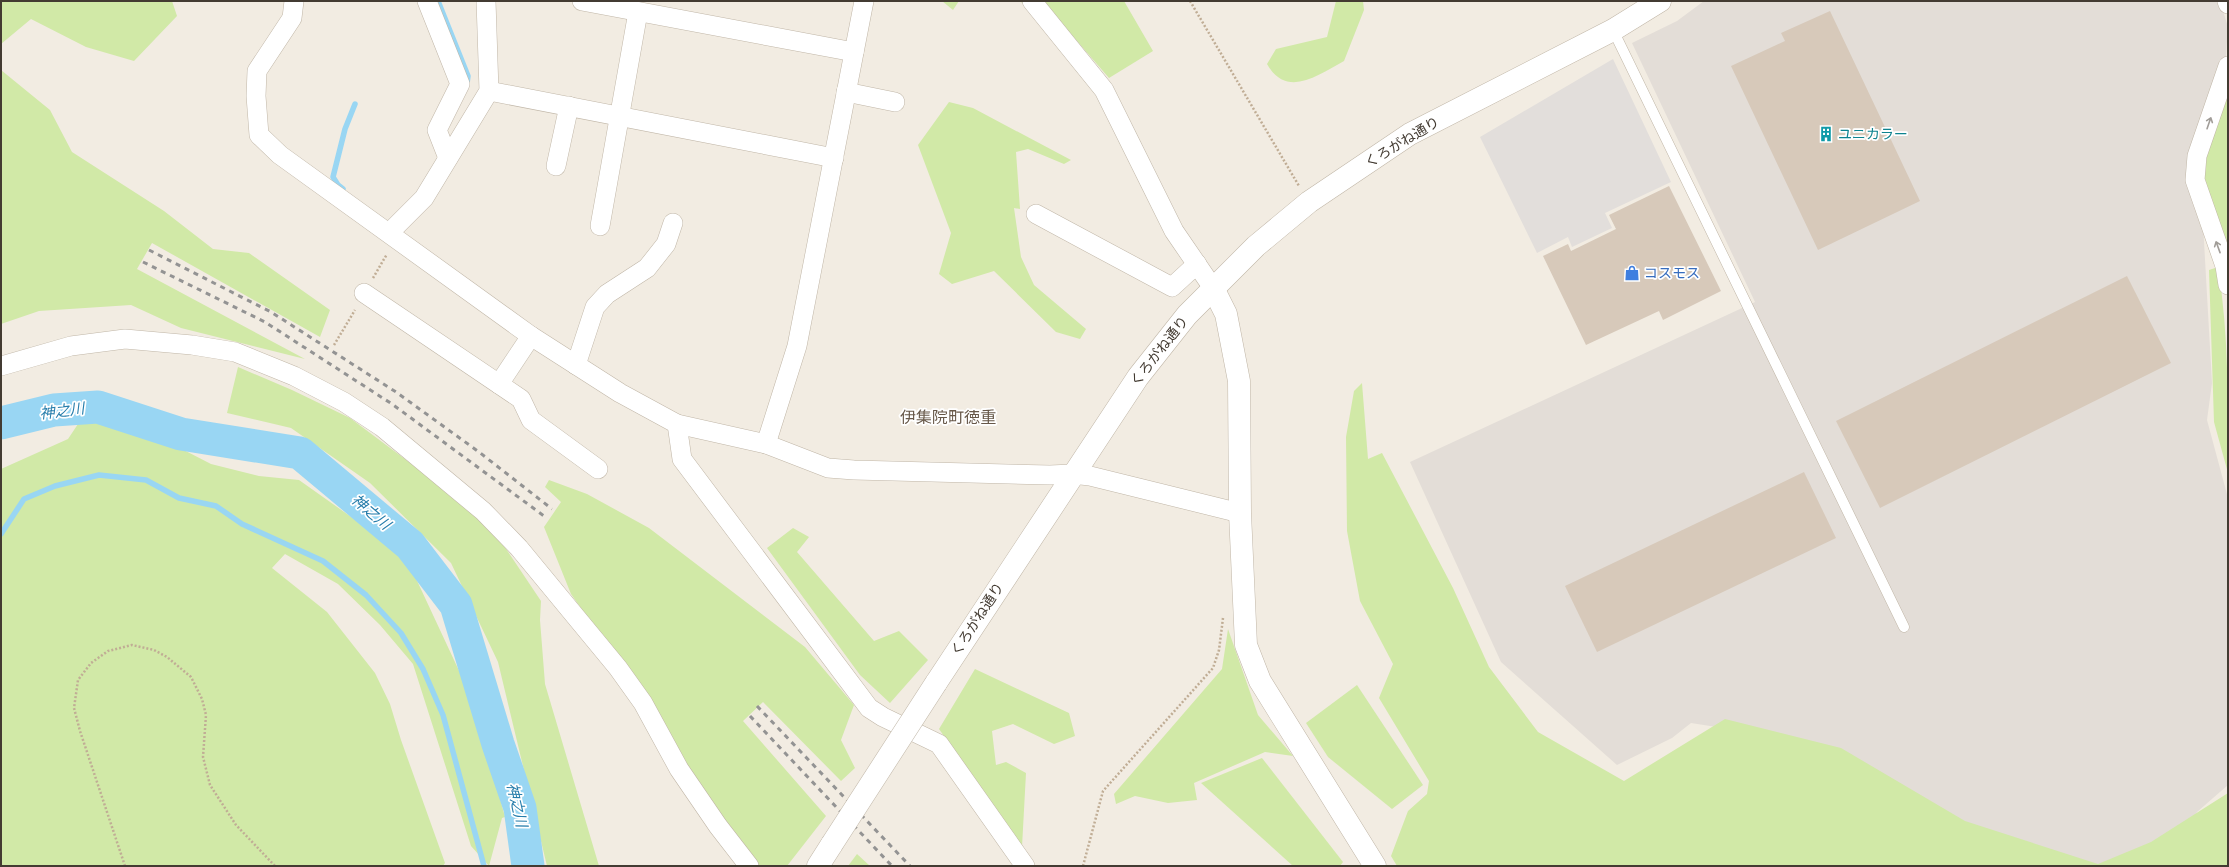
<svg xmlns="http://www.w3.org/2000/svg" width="2229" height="867" viewBox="0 0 2229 867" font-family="Arial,'Noto Sans JP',sans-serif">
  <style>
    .industrial { fill: #e3ddd7 }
    .green { fill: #d1e9a7 }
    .parking { fill: #e2dedb }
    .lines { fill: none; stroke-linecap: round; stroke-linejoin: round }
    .stream { stroke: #99d6f3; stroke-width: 5.5 }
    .river { stroke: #99d6f3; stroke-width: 33 }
    .building { fill: #d7c9ba }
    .service-casing { stroke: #c0b6a7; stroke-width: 11 }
    .minor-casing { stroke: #c0b6a7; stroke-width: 20 }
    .tertiary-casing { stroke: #c0b6a7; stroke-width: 23 }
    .path { stroke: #c0ad95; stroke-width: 2.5; stroke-dasharray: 2 2; stroke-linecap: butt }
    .service { stroke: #fff; stroke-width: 10 }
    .minor { stroke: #fff; stroke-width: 19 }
    .tertiary { stroke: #fff; stroke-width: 22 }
    .rail { stroke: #939393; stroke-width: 3; stroke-dasharray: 5 5; stroke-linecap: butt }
    .tertiary-bridge-casing { stroke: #c0b6a7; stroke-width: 23; stroke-linecap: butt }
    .tertiary-bridge { stroke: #fff; stroke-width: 22 }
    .oneway { stroke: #a19d98 }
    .labels { text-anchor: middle; stroke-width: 3.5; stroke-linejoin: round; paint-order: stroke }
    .culture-label { font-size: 14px; fill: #0d838f; stroke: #fff; text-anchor: start }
    .street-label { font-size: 14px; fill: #433b32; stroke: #fff }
    .shop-label { font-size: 14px; fill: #366cbe; stroke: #fff; text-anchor: start }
    .water-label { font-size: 15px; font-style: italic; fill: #267dab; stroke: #fff }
    .quarter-label { font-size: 16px; fill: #675849; stroke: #fff }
  </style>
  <rect width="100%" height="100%" fill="#f2ece2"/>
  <polygon class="industrial" points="1704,1 2220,1 2228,27 2226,56 2186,171 2203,224 2212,383 2207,420 2228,498 2228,785 2197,812 2164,866 2035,866 1761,734 1691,723 1672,738 1617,765 1501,662 1410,462 1755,302 1632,43 1677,21"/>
  <g class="green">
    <polygon points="1,1 172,1 177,16 134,61 86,47 31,19 1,44"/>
    <polygon points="942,1 959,1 953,10"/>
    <polygon points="1019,1 1124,1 1153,51 1109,78 1064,26"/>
    <path d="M1336,1h27l1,9 -20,51c-26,14 -57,38 -77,3l9,-15 51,-12z"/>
    <polygon points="1,70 50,110 72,152 164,211 213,249 249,253 330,310 320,337 152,243 137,269 305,359 181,328 131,305 39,311 1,324"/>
    <polygon points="2228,89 2228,263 2204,185 2206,157"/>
    <polygon points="949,102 973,108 1071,160 1064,164 1028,149 1016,152 1020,209 1014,208 1021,257 1034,285 1086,329 1080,339 1056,332 994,271 952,284 939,274 951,233 918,145"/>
    <path d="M2218,267c11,68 10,137 10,206l-14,-51 -5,-152z"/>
    <polygon points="238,367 292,390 350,418 445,489 496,534 541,601 540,620 545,684 599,866 547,866 498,662 451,563 370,483 291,428 227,413"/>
    <polygon points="1362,383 1368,459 1382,453 1453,588 1489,667 1538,732 1624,781 1725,719 1841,748 1965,821 2098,864 2151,842 2228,793 2228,866 1397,866 1391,856 1408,811 1427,794 1429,781 1379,698 1393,664 1360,601 1347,531 1346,437 1354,391"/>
    <polygon points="82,418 174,445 211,464 259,476 299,480 405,555 475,705 505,817 502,818 489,866 471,846 413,664 380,625 338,584 285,554 272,568 327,612 375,673 390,704 401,740 445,863 443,866 1,866 1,469 68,439"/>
    <polygon points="549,480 587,494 649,528 805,647 854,705 841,740 855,768 841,781 763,702 743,721 826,816 787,866 755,866 720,818 633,682 571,594 544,527 561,502 545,487"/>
    <polygon points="793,528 809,537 797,552 874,641 899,631 928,660 890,703 860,675 767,548"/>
    <polygon points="1228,629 1258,715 1293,756 1265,752 1194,783 1197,800 1168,803 1135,796 1116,804 1114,794 1222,669"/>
    <polygon points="975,669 1069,713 1075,736 1054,744 1013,724 992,731 996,765 1006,762 1026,773 1022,847 939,729"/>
    <polygon points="1357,685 1423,785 1392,809 1328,757 1306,723"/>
    <polygon points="1262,758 1343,862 1340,866 1293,866 1201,783"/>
    <polygon points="857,854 870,866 848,866"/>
  </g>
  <polygon class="parking" points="1613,59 1671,182 1605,213 1612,228 1572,247 1568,237 1537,253 1480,137"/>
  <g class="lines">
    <g class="stream">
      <polyline points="438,1 468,76 467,83"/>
      <polyline points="343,189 338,185 333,177 345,129 355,104"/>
      <polyline points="1,534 24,499 55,486 99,475 146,480 179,498 216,506 242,524 323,561 366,595 401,633 423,669 443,715 484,866"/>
    </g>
    <polyline class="river" points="1,423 54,410 98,407 181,434 300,453 410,545 456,605 498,744 520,808 528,866"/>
  </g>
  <g class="building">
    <polygon points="1830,11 1920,201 1818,250 1731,66 1785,41 1781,33"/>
    <polygon points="1669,186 1721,291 1663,320 1659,311 1586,345 1543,256 1568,244 1571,251 1616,229 1609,215"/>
    <polygon points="2127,276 2171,363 1880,508 1836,421"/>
    <polygon points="1804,472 1836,538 1597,652 1565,586"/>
  </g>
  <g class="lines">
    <g class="service-casing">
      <polyline id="service" points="1613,30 1904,627"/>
    </g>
    <g class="minor-casing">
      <g id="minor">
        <polyline points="294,1 292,18 257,71 256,96 259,135 280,155 531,336 620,393 677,424 766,444 828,468 854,470 1050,475 1072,474 1090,476 1240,513"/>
        <polyline points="427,1 460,84 437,130 448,158"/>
        <polyline points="582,1 854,52"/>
        <polyline points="1032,1 1104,90 1174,231 1213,288"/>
        <polyline points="2227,1 2228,4"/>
        <polyline points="2228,66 2197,156 2195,180 2225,266 2228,285"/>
        <polyline points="489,91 834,158"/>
        <polyline points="846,92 895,102"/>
        <polyline points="556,166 569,106"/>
        <polyline points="1036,214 1172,287 1197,264"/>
        <polyline points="600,226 638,12"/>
        <polyline points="389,233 424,198 489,91 486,1"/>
        <polyline points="364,293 521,399 531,420 598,469"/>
        <polyline points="576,365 595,307 607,294 647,268 666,244 673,223"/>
        <polyline points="1,366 71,346 125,339 192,345 235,352 294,376 344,402 382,427 483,511 519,548 618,668 643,703 679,769 718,826 749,866"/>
        <polyline points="499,384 531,336"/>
        <polyline points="677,424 682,459 869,708 883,717 939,744 1025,866"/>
        <polyline points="766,444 797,346 864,1"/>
      </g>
    </g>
    <g class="tertiary-casing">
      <g id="tertiary">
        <polyline points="1213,288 1226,314 1239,381 1240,513 1246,645 1260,681 1375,866"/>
        <polyline points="936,683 1138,377 1187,315 1256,246 1309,202 1410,134 1613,30 1660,1"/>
        <polyline points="818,866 832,844"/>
      </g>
    </g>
    <g class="path">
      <polyline points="1190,1 1299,186"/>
      <polyline points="373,278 387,254"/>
      <polyline points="334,345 355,310"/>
      <polyline points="125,866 80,731 74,708 78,680 91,663 108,651 132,645 154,650 167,657 191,677 202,699 206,715 203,757 210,785 236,825 275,866"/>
      <polyline points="1083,866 1103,791 1213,668 1219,650 1223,618"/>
    </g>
    <use href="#service" class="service"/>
    <use href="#minor" class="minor"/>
    <use href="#tertiary" class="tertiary"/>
    <g class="rail">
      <polyline points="149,250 271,312 396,392 479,452 552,509"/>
      <polyline points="143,262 265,322 392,404 544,516"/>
      <polyline points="757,706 910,866"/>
      <polyline points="750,716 892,866"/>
    </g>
    <g class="tertiary-bridge-casing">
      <polyline id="tertiary-bridge" points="832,844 936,683"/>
    </g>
    <use href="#tertiary-bridge" class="tertiary-bridge"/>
  </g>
  <defs><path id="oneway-shaft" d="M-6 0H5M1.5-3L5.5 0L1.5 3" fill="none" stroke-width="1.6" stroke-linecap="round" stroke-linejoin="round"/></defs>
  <g class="oneway">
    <use href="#oneway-shaft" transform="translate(2209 123) rotate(-71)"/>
    <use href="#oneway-shaft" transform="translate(2218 247) rotate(-110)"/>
  </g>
  <defs>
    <g id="building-bare" transform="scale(1.2)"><path d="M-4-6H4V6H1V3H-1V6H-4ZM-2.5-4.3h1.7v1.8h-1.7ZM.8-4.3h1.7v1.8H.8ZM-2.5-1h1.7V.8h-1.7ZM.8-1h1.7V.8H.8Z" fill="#0f9aa8" stroke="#fff" stroke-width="2.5" paint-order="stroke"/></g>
    <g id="shop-bare" transform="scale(1.2)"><path d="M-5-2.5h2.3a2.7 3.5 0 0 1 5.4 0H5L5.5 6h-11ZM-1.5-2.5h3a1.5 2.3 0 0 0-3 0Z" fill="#3f7fe0" stroke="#fff" stroke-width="2.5" paint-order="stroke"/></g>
  </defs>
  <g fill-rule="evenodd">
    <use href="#building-bare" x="1826" y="134"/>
    <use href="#shop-bare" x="1632" y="273"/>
  </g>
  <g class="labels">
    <g class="culture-label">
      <text x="1838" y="139">ユニカラー</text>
    </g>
    <g class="street-label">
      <text transform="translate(1402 142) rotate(-31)" y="5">くろがね通り</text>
      <text transform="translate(1159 351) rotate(-52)" y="5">くろがね通り</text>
      <text transform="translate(977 619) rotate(-57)" y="5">くろがね通り</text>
    </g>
    <g class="shop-label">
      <text x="1644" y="278">コスモス</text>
    </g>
    <g class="water-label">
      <text transform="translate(62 411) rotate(-7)" y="5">神之川</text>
      <text transform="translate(371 512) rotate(40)" y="5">神之川</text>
      <text transform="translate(517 805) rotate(77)" y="5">神之川</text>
    </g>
    <g class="quarter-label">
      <text x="948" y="423">伊集院町徳重</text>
    </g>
  </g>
  <rect width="2229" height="867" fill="none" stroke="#433b32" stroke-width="4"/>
</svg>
